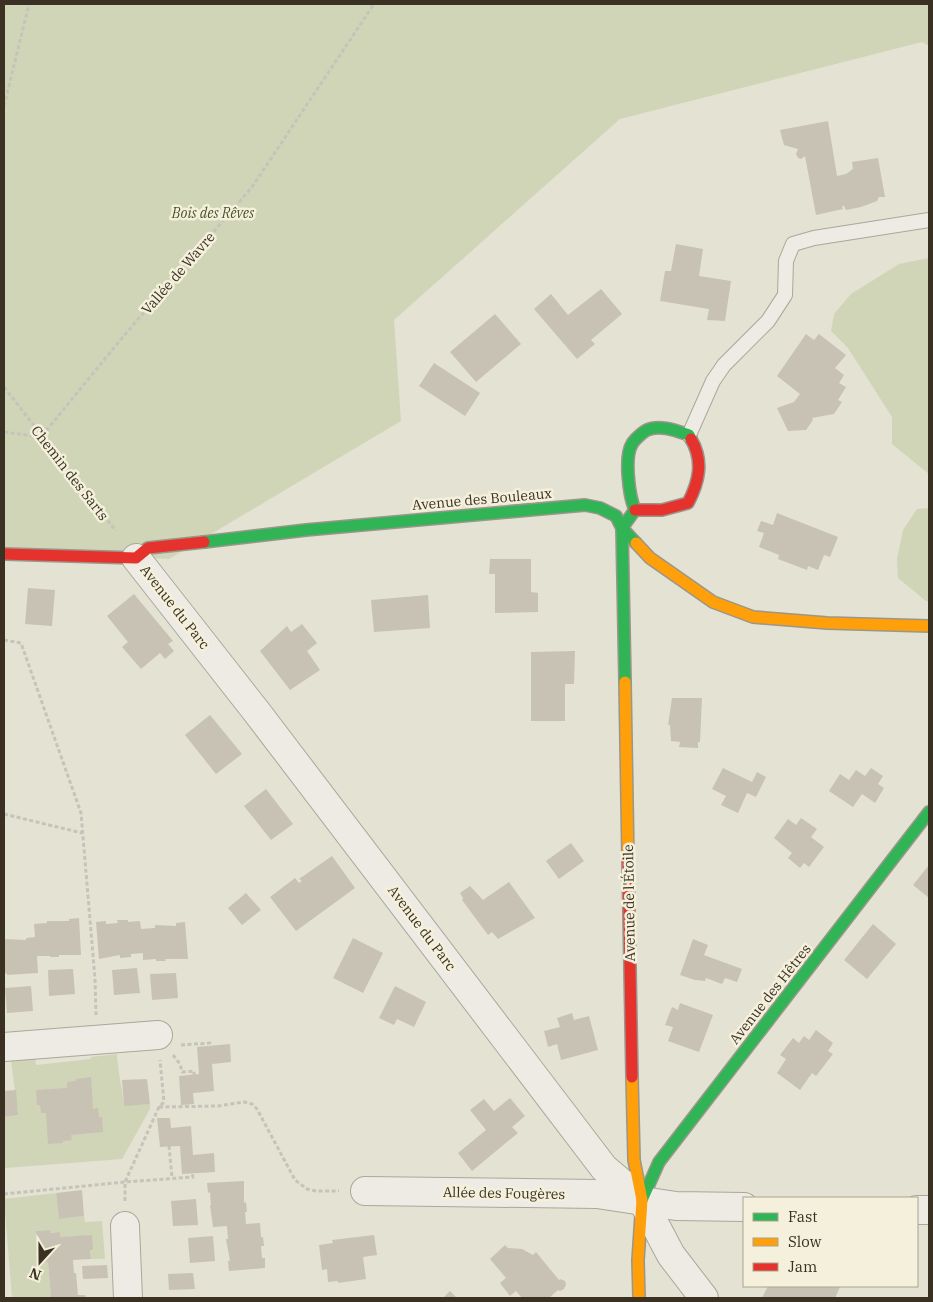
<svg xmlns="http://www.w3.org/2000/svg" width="933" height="1302" viewBox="0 0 933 1302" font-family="'IBM Plex Serif',serif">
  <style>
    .green { fill: #d0d5b7 }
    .building { fill: #c8c2b4 }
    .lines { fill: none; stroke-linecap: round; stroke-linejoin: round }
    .lane-casing { stroke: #aaa79b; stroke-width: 16 }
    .street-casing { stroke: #aaa79b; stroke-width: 30 }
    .fast-casing { stroke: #9a968b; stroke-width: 14 }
    .slow-casing { stroke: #9a968b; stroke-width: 14 }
    .jam-casing { stroke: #9a968b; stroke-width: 14 }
    .path { stroke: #c6c3ba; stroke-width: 3; stroke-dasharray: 4 2.5; stroke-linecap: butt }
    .lane { stroke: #edebe3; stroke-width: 14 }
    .street { stroke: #edebe3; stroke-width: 28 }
    .fast { stroke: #30b455; stroke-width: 11 }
    .slow { stroke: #ff9f0a; stroke-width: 11 }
    .jam { stroke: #e5322d; stroke-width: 11 }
    .labels { text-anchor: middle; stroke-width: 5; stroke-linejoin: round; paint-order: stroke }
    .park-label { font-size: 14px; font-style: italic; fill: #45552b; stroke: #f4f0db }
    .street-label { font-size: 14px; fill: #3a3123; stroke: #f4f0db }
  </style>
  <rect width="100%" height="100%" fill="#e4e2d3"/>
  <g class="green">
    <polygon points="4,4 929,4 929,46 922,42 620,119 394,320 401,421 169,559 4,551"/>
    <polygon points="929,258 929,474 892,444 892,417 848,348 831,331 834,314 851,294 899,264"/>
    <polygon points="929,508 929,602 926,601 898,578 897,559 903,530 917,509"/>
    <path d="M117,1054c1,18 5,34 7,51l26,-1v5l-28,50 -116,9 -2,-3v-48l14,-2 -7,-55 24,-2 1,7 55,-6v-2z"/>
    <polygon points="56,1193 59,1219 84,1216 85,1222 102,1221 105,1259 91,1259 90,1250 60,1237 59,1232 50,1233 50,1230 36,1231 38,1262 48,1262 51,1297 12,1298 4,1199"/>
  </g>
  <g class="building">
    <polygon points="828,121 837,176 846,174 853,169 852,162 878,158 885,197 879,197 877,201 861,207 846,210 844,206 842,206 843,209 816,215 805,156 801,159 798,158 796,154 798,149 784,145 780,130"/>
    <polygon points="676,244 703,249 699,276 731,281 725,321 707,320 709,309 660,301 665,271 671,271"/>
    <polygon points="601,289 622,314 591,340 595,344 577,359 534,309 551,294 568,315"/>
    <polygon points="495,314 521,344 476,382 450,352"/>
    <polygon points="806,334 814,340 819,334 846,355 835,368 844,375 839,383 846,387 838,400 842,402 834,414 812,418 813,420 806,430 788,431 777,408 794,402 800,394 777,376"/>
    <polygon points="434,363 480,393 465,416 419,386"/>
    <polygon points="777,513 838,537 830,557 824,555 818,570 808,566 807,570 778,559 779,555 759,547 764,533 757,531 761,521 773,525"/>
    <polygon points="490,559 531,559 531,592 538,593 538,612 495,613 495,574 489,574"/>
    <polygon points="28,588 55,590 52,626 25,624"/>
    <polygon points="134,594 173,641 168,644 174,651 165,659 160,653 141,669 122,647 128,642 107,616"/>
    <polygon points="428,595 430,628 374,632 371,600"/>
    <polygon points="302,624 317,643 307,651 320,670 290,690 260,651 287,626 291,632"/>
    <polygon points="575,651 574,684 565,684 565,721 531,721 531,652"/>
    <polygon points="672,698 702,698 700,742 698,742 698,748 679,747 680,742 671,741 670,725 668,725"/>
    <polygon points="210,715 242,754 216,774 185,735"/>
    <polygon points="723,768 752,782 757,772 766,777 756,797 747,793 738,813 721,805 726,796 712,789"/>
    <polygon points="871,768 883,776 878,784 884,788 875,803 862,794 853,807 829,791 840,774 849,780 856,770 865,776"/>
    <polygon points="266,789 293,824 271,840 244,806"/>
    <polygon points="801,818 817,829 811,837 824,847 809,867 804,863 800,868 788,858 792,853 774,838 788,819 796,825"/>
    <polygon points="571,843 584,861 559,879 546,861"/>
    <polygon points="332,856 355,888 296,931 270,897 295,878 299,883 302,881 299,879"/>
    <polygon points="929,865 929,898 913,885"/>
    <polygon points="509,882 535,918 498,939 492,932 488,935 462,900 463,898 460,893 470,886 483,900"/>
    <polygon points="246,893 261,910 242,925 228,908"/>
    <polygon points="79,918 81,955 59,955 59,957 50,957 50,956 37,956 38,973 7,975 7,973 4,974 4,939 26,940 26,938 35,937 34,924 47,923 47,921 69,921 69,919"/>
    <polygon points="117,920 128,920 128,922 140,921 141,929 155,928 155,925 176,926 176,923 185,922 188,959 165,959 166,961 156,961 156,959 143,960 143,953 131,954 131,957 120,958 120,955 99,959 96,922 106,921 106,924 118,923"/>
    <polygon points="873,924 896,944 867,979 844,960"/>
    <polygon points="353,938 383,953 363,993 333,978"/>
    <polygon points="693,939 708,945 704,955 742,969 737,982 725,978 722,984 706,978 705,981 695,980 680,975"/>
    <polygon points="137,968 140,993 114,995 112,970"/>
    <polygon points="73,969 75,994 49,996 48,970"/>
    <polygon points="176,973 178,998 152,1000 150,974"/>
    <polygon points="31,986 33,1011 7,1013 5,988"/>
    <polygon points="395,986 426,1002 414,1027 397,1019 394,1025 379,1018"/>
    <polygon points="680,1003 713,1015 699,1052 668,1041 673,1027 665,1025 672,1007 678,1010"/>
    <polygon points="572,1013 574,1020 589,1016 598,1050 561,1060 557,1044 548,1047 544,1031 560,1027 557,1018"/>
    <polygon points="816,1030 833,1043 828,1051 833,1054 816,1076 812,1073 800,1090 777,1073 786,1059 780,1055 793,1038 799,1043 804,1036 809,1040"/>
    <polygon points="230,1044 231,1062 212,1064 214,1091 193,1093 194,1104 181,1105 179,1076 199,1074 197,1047"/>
    <polygon points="91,1077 93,1109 98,1108 99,1117 102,1117 103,1132 71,1135 72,1140 63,1141 63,1143 48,1144 46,1113 41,1113 40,1105 37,1105 36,1090 67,1088 67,1082 76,1081 76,1079"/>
    <polygon points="147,1079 150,1104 124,1106 122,1080"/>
    <polygon points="16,1090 18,1115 4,1117 4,1091"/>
    <polygon points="510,1098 525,1116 512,1127 518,1133 472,1171 458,1153 486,1130 470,1110 484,1099 494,1111"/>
    <polygon points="157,1118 170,1118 171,1128 191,1126 193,1155 214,1153 215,1172 182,1174 180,1146 160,1147"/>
    <polygon points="244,1181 244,1203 246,1202 247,1212 245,1212 246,1224 260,1223 261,1237 263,1237 264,1246 261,1246 262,1258 265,1258 265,1268 229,1271 228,1261 230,1261 226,1239 228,1239 227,1226 213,1227 210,1205 211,1205 210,1192 208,1193 207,1183"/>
    <polygon points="82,1190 84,1216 59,1219 56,1193"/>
    <polygon points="196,1199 198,1225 173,1226 171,1201"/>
    <polygon points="50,1230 50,1233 60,1232 60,1237 92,1235 93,1250 90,1250 91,1259 73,1260 74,1273 76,1273 78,1295 85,1295 86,1298 51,1298 48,1262 38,1262 36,1231"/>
    <polygon points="374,1235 377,1255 363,1257 366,1279 338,1283 338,1281 328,1282 327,1269 322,1270 319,1245 333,1243 332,1240"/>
    <polygon points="213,1236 215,1261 190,1263 188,1238"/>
    <polygon points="505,1245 508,1248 522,1249 533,1255 536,1252 559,1280 560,1279 565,1281 566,1285 564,1289 560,1291 558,1290 549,1298 522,1298 516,1291 510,1296 500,1283 506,1278 490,1259"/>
    <polygon points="107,1265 108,1278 83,1279 82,1266"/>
    <polygon points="193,1273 195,1289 169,1290 168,1274"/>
    <polygon points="768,1286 836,1286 840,1287 835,1298 762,1298"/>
    <polygon points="450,1291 457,1298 443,1298"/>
  </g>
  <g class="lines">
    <g class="lane-casing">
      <polyline id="lane" points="689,435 713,381 724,365 768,321 785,295 786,261 793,244 814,238 929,220"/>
    </g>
    <g class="street-casing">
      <g id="street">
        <polyline points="136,558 256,711 604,1168 642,1200 671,1255 704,1298"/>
        <polyline points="4,1047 158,1035"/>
        <polyline points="365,1191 597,1194 676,1206 744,1207"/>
        <polyline points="917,1210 929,1210"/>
        <polyline points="125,1226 128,1298"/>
      </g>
    </g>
    <g class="fast-casing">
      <g id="fast">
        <polyline points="204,542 306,530 585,505 600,508 616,516 622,528 636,543"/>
        <path d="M625,682l-3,-154 13,-18c-6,-14 -11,-53 -3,-66 2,-4 11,-12 15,-14 12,-6 30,1 42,5l2,4"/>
        <polyline points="642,1200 659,1162 929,812"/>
      </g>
    </g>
    <g class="slow-casing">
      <g id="slow">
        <polyline points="636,543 650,558 713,602 753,617 827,623 929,626"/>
        <polyline points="625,682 628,860"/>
        <polyline points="632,1077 634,1160 642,1200 638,1260 639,1298"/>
      </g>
    </g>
    <g class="jam-casing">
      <g id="jam">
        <path d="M635,510h27l26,-7c11,-21 16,-42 3,-64"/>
        <polyline points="4,554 136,558 148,548 204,542"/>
        <polyline points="628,860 632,1077"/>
      </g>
    </g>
    <g class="path">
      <polyline points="4,106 29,4"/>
      <polyline points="4,387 116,531"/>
      <polyline points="4,432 41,437 122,338 252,187 374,4"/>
      <polyline points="4,640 21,643 81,813 95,979 96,1015"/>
      <polyline points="4,814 82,833"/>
      <polyline points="181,1045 210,1043 211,1045"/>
      <polyline points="173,1055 180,1064 182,1072 194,1071 194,1075"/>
      <polyline points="159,1107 218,1106 244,1102 252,1104 257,1109 295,1180 307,1189 316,1191 339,1191"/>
      <polyline points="169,1146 172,1178"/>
      <polyline points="4,1194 125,1182 193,1177 192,1173"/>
      <polyline points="125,1201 125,1182 159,1107 164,1102 160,1060"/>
    </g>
    <use href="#lane" class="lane"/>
    <use href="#street" class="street"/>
    <use href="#fast" class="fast"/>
    <use href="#slow" class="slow"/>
    <use href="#jam" class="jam"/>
  </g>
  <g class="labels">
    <g class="park-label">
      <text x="213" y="218">Bois des Rêves</text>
    </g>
    <g class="street-label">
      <text transform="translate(178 273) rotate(-49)" y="5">Vallée de Wavre</text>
      <text transform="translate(70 473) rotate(52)" y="5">Chemin des Sarts</text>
      <text transform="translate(482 499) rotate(-5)" y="5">Avenue des Bouleaux</text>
      <text transform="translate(175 607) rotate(52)" y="5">Avenue du Parc</text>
      <text transform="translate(629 903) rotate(-91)" y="5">Avenue de l'Étoile</text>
      <text transform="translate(422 928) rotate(53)" y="5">Avenue du Parc</text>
      <text transform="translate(770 994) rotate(-52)" y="5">Avenue des Hêtres</text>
      <text transform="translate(504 1193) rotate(1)" y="5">Allée des Fougères</text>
    </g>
  </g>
  <rect width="933" height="1302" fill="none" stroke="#3a3123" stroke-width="10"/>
  <rect x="743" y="1197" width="175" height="90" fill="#f4f0db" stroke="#aaa491"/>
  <rect x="753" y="1213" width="25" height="8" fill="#30b455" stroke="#aaa491"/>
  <text x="788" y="1222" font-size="15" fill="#3a3123">Fast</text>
  <rect x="753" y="1238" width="25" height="8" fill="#ff9f0a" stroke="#aaa491"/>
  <text x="788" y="1247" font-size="15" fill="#3a3123">Slow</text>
  <rect x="753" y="1263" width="25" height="8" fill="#e5322d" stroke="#aaa491"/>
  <text x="788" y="1272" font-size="15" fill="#3a3123">Jam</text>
  <g transform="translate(40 1262) rotate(201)" stroke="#f4f0db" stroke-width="4" paint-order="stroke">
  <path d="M0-4L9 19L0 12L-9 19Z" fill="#3a3123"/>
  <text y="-8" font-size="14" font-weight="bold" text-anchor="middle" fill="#3a3123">N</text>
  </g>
</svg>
